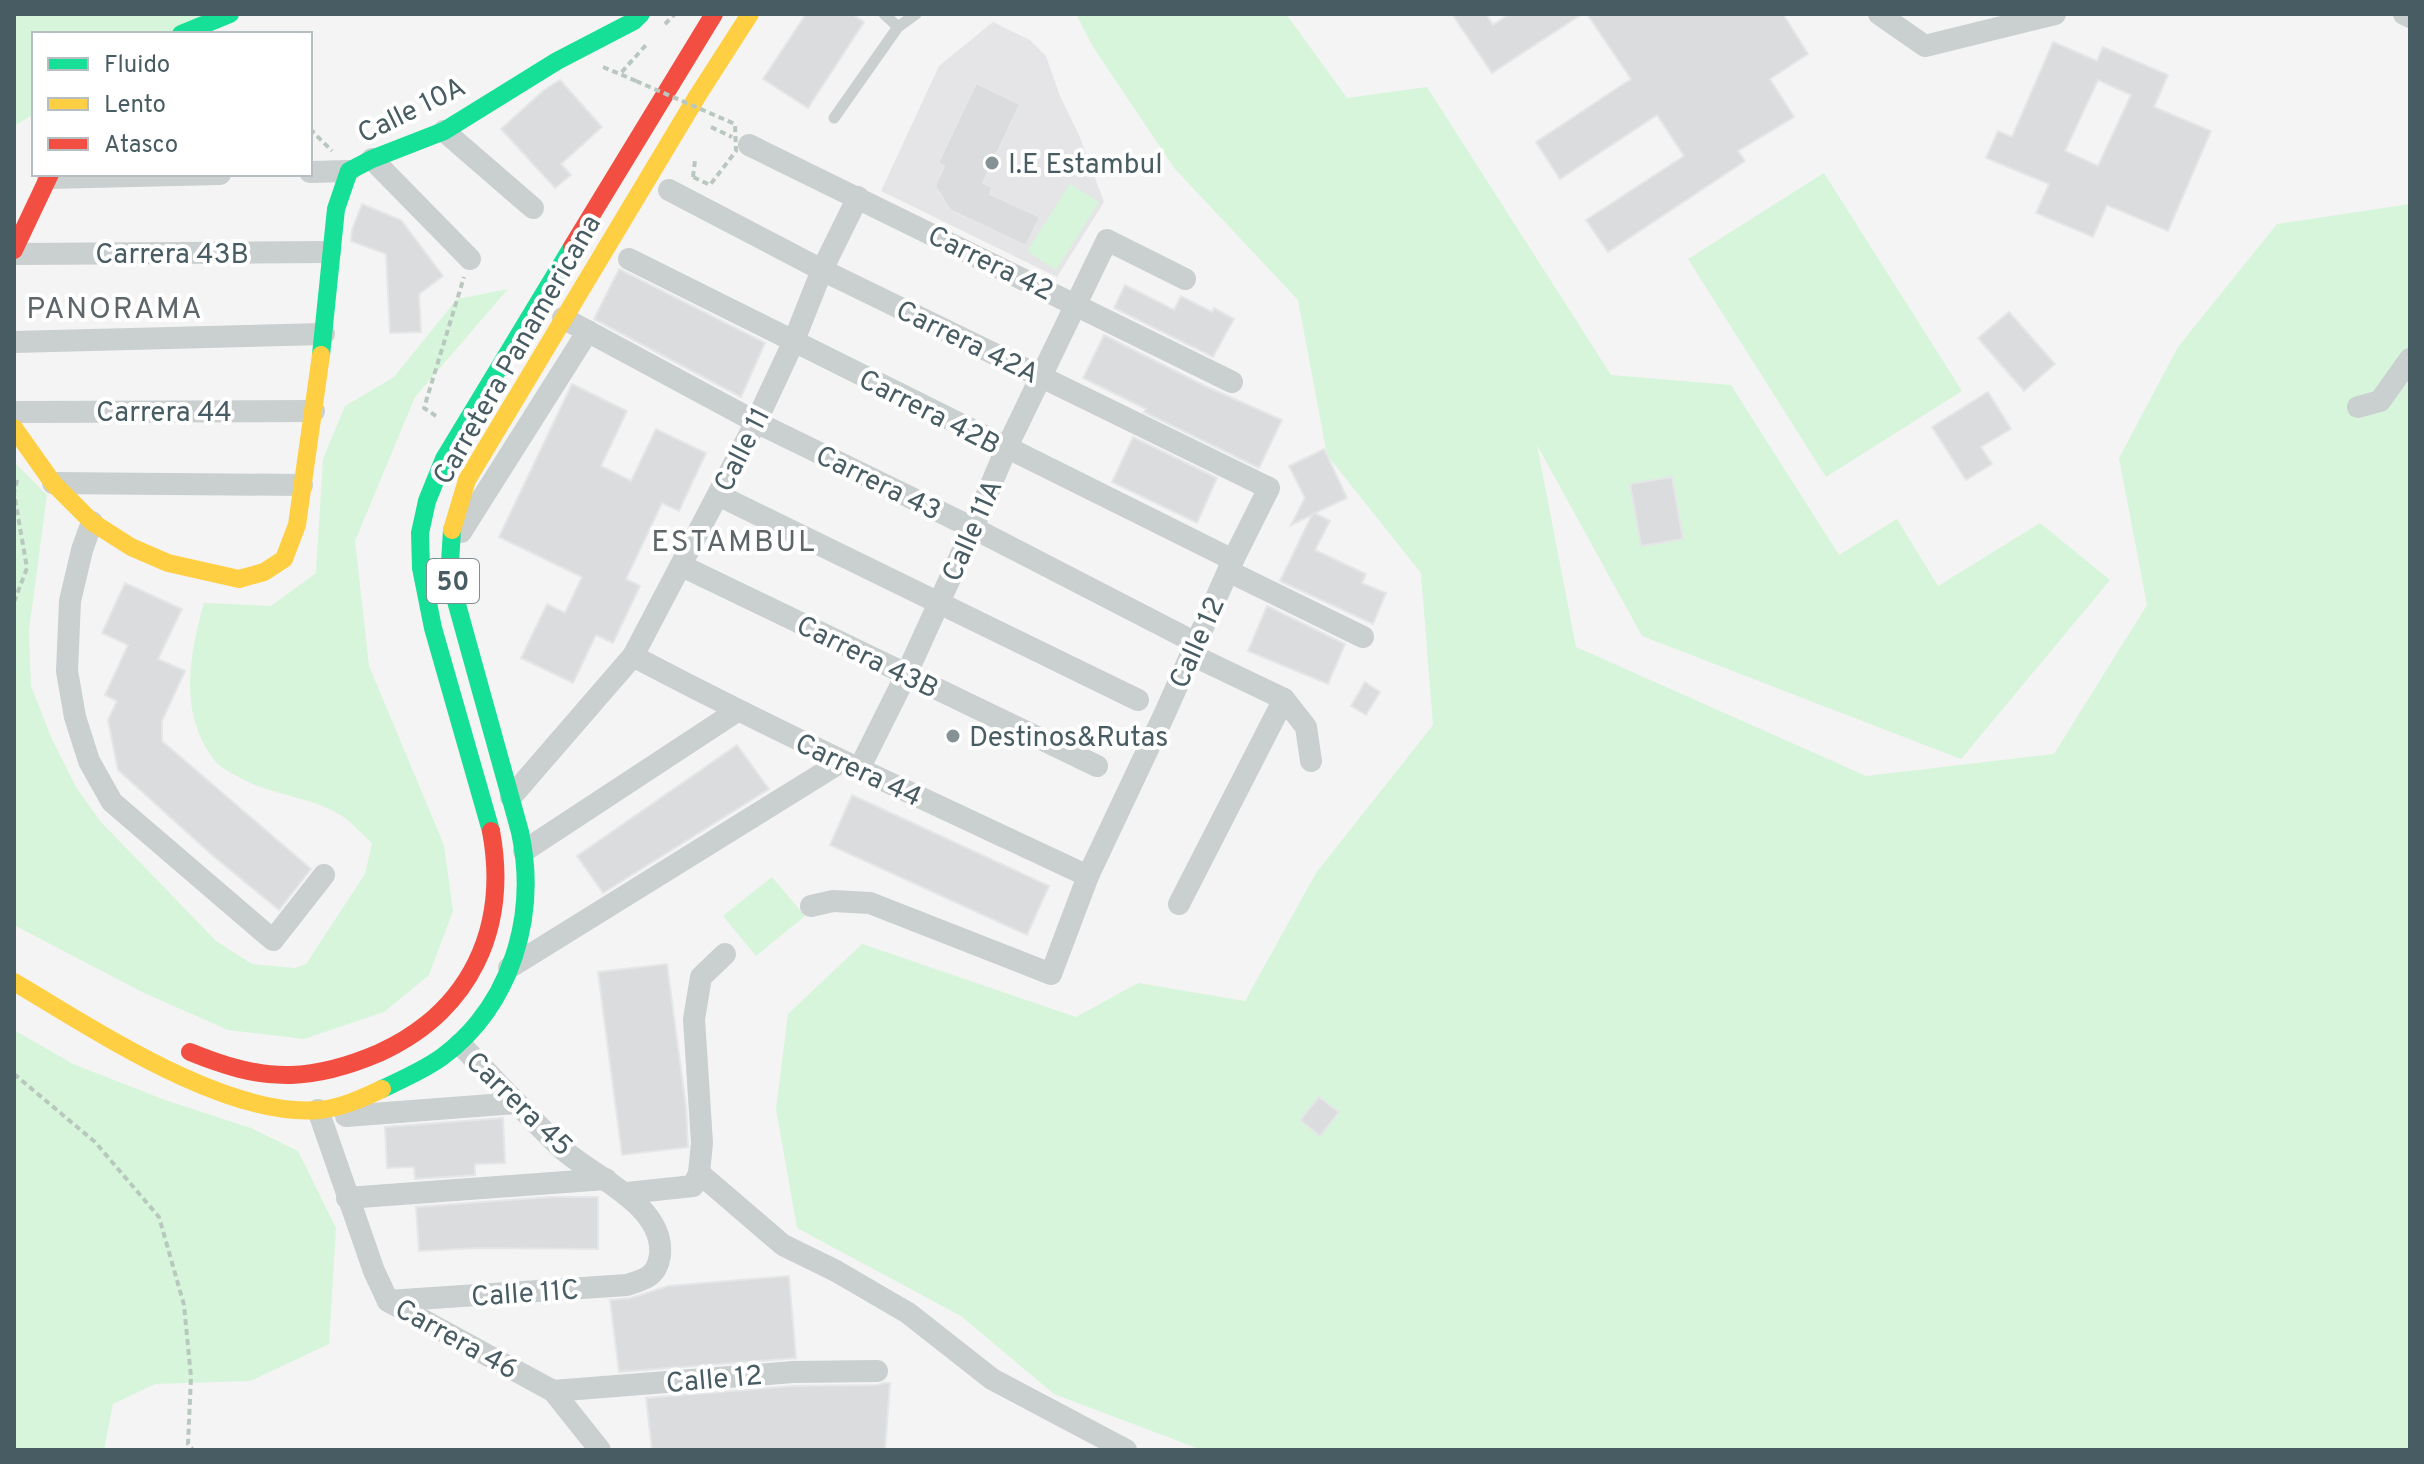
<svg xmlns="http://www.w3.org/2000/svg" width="2424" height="1464" viewBox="0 0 2424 1464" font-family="Overpass,sans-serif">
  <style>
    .education { fill: #e5e5e7 }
    .green { fill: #d6f5da }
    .building { fill: #dbdcde; stroke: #e5e6e7; stroke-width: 2; fill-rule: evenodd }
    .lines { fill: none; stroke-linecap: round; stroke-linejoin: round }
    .path { stroke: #b9c8bf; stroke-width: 4; stroke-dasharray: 6 4; stroke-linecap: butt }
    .lane { stroke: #cacfd0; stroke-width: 11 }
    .street { stroke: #cacfd0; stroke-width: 22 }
    .fast { stroke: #16e098; stroke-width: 18 }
    .slow { stroke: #ffcf43; stroke-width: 18 }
    .jam { stroke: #f24e42; stroke-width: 18 }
    .path-bridge { stroke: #b9c8bf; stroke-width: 4; stroke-dasharray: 6 4; stroke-linecap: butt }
    .poi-dot { fill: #849296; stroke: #fff; stroke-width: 3 }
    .labels { text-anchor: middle; stroke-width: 8; stroke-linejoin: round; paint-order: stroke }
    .shield { fill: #fff; stroke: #7f8e92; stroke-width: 2 }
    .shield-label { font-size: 26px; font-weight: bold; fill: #485d63 }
    .street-label { font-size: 28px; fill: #485d63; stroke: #fff }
    .poi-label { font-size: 28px; fill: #485d63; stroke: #fff; text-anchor: start }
    .neighbourhood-label { font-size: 30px; letter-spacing: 2px; fill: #5e6669; stroke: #fff }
  </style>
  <rect width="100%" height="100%" fill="#f4f4f4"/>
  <polygon class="education" points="993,22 1030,40 1046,56 1060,96 1079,135 1104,202 1057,277 881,191 939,66"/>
  <g class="green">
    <polygon points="14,14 221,14 172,34 34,34 34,114 14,126"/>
    <polygon points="1076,14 1286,14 1347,98 1427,87 1611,375 1731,385 1839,555 1897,519 1938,586 2040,523 2110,580 1961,759 1642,636 1537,445 1576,647 1866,776 2054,754 2147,605 2119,458 2178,347 2277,224 2410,204 2410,1450 1202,1450 1054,1394 961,1316 797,1228 776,1109 788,1014 862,944 1076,1017 1138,983 1245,1001 1316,873 1433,725 1421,573 1327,455 1298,300 1175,169 1093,47"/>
    <polygon points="1824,173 1962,391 1826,477 1688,259"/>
    <polygon points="1070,184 1099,202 1056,270 1027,251"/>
    <path d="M508,289l-93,108 -60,144 14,125 75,179 9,66 -24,64 -45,37 -80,27 -76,-9 -86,-38 -128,-67v-463l33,33 -18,135 2,56 20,51 25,50 24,34 116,120 36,23 43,4 11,-4 59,-90 7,-31c-9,-8 -18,-18 -27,-25 -26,-18 -58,-21 -87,-32 -12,-5 -34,-15 -42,-24 -38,-46 -27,-106 -12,-159l67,3 45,-33 7,-114 22,-53 49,-29 63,-78z"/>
    <polygon points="772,877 805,916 756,956 723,916"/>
    <polygon points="14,1030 73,1064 165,1100 251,1128 298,1151 336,1228 329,1344 250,1381 155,1384 113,1404 104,1450 14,1450"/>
  </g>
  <g class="building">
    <polygon points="806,14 852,14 864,22 808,108 763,79"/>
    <polygon points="1452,14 1486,14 1493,25 1509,14 1582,14 1492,73"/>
    <polygon points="1587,14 1783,14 1808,54 1770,79 1794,117 1738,151 1745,161 1608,252 1586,220 1684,156 1657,115 1560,179 1536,142 1631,79"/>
    <path d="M2053,42l44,19 6,-14 65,28 -14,32 57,24 -43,100 -61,-26 -14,32 -57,-24 13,-29 -63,-26 12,-27 14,6zM2098,80l33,15 -33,71 -33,-15z"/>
    <polygon points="560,80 602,127 561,164 571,175 555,188 501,129 544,90"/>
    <polygon points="976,83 1020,104 983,183 992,187 990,194 1040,217 1026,246 950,210 935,186 944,166 938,163"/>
    <polygon points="362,204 401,220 443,276 419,294 421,332 390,333 386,254 351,241 352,230"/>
    <polygon points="619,269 765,343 741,397 594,319"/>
    <polygon points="1125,285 1174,310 1181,296 1212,312 1214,308 1234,319 1213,357 1114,308"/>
    <polygon points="2009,312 2055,364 2024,391 1978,338"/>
    <polygon points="1104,335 1205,386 1282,420 1259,468 1144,412 1146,409 1083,378"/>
    <polygon points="572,384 627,411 601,466 631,481 656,429 706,453 679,511 662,503 626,579 640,586 613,643 596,635 573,683 521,658 547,604 565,613 582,577 499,537"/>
    <polygon points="1988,392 2011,429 1981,447 1992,464 1966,480 1932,427"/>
    <polygon points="1133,437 1217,478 1197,523 1112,482"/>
    <polygon points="1324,449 1347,498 1315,513 1330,521 1315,550 1366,574 1362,583 1386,593 1373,624 1280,581 1312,515 1291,525 1305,498 1289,466"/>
    <polygon points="1672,477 1683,539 1641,546 1630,484"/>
    <polygon points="125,583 182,609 158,659 185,671 162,721 162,741 311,869 279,910 212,855 118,770 108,720 117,701 105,695 128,645 102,633"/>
    <polygon points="1267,606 1345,644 1328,684 1248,651"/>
    <polygon points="1365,682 1380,692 1366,715 1351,706"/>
    <polygon points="737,745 769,789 603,893 577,856"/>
    <polygon points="852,795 1049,886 1027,935 830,845"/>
    <polygon points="667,964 686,1107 688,1147 622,1155 598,972"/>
    <polygon points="1319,1097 1339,1112 1320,1136 1300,1120"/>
    <polygon points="503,1118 505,1163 475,1164 475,1175 415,1179 414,1167 387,1168 385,1127"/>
    <polygon points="551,1197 598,1197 598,1249 479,1248 419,1251 416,1207"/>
    <polygon points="789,1276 796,1358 619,1372 610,1300 631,1298 668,1286"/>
    <polygon points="885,1383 890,1383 885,1450 652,1450 646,1398 794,1386 877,1385"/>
  </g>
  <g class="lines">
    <g class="path">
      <polyline points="665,24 675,14"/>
      <polyline points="603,67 620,74"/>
      <polyline points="636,81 620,74 646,45"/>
      <polyline points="711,127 732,137"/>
      <polyline points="310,129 332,151"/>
      <polyline points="693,177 695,160"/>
      <polyline points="436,416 424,408 464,277"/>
      <polyline points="14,602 27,568 14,493 18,476"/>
      <polyline points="14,1074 95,1142 159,1217 184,1305 191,1377 188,1444 193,1450"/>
    </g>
    <g class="lane">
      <polyline points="898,27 916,14"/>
      <polyline points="834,118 898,27 884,14"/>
    </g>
    <g class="street">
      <polyline points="1879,14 1925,46 2055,14"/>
      <polyline points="2404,14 2410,17"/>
      <polyline points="444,131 533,208"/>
      <polyline points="749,145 1232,382"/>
      <polyline points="372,159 470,259"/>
      <polyline points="310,172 349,171"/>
      <polyline points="48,178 220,174"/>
      <polyline points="669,190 822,270 1269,488 1233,560 1165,713 1088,876 1051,974 870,903 833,901 811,906"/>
      <polyline points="14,254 330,252"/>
      <polyline points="629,259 1233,560"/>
      <polyline points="563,318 756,422 973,528 1196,643"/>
      <polyline points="14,342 324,334"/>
      <polyline points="2358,407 2380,401 2410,359"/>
      <polyline points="14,412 314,411"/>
      <polyline points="53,483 302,485"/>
      <polyline points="718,495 1138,700"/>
      <polyline points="92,522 82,550 70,601 67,671 75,717 89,761 112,802 273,940 324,875"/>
      <polyline points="461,532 588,331"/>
      <polyline points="682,566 1097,766"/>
      <polyline points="1228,571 1363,637"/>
      <polyline points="1190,654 1284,699 1306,727 1311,761"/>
      <path d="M633,656c149,79 302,148 455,220"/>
      <polyline points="859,769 906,675 973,528 1006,449 1107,240 1185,279"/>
      <polyline points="511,797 633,656 756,422 793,343 822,270 858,197"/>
      <polyline points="524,851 737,711"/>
      <polyline points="1179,904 1284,699"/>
      <polyline points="509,968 841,762"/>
      <polyline points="318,1110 374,1271 388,1301 553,1391 600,1450"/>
      <polyline points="346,1116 517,1103"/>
      <polyline points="699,1173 783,1245 836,1271 908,1313 992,1379 1126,1450"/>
      <polyline points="627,1193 693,1186 699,1173 702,1143 694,1019 701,977 725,954"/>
      <polyline points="347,1198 606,1179"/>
      <path d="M388,1301l239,-16c19,-6 30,-9 33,-30 5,-52 -72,-80 -101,-109 -34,-33 -66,-68 -99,-102"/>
      <polyline points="553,1391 793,1372 877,1371"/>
    </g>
    <g class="fast">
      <polyline points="181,34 230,14"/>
      <polyline points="321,355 336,209 349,171 372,159 444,131 557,61 634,21 641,14"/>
      <polyline points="491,831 433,628 421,568 420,533 427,501 444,459 572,247"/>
      <path d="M382,1089c21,-10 42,-19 60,-32 70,-52 96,-142 78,-225l-64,-231 -6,-38 2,-33"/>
    </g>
    <g class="slow">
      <polyline points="14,428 53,483 92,522 131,547 168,563 239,579 264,572 284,559 297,525 321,355"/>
      <polyline points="452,530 467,480 698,95 750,14"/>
      <path d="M14,982c80,47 211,136 305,128 22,-2 44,-12 63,-21"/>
    </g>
    <g class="jam">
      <polyline points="572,247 714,14"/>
      <polyline points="14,250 50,174"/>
      <path d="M190,1052c32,13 65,24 101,23 31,-1 60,-10 88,-22 92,-42 130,-125 112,-222"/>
    </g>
    <polyline class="path-bridge" points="636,81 735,124 736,151 710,185 693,177"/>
  </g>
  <g class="poi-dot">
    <circle cx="992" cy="163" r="8"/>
    <circle cx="953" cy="736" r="8"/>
  </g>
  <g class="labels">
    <rect class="shield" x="427" y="559" width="52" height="44" rx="6"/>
    <g class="shield-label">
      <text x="453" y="590">50</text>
    </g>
    <g class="street-label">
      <text transform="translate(411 109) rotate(-26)" y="10">Calle 10A</text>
      <text x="172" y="263">Carrera 43B</text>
      <text transform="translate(991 262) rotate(26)" y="10">Carrera 42</text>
      <text transform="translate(968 341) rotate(26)" y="10">Carrera 42A</text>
      <text transform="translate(516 349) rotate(-60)" y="10">Carretera Panamericana</text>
      <text x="164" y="421">Carrera 44</text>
      <text transform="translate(930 411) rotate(27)" y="10">Carrera 42B</text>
      <text transform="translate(741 449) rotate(-63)" y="10">Calle 11</text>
      <text transform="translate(879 482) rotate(26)" y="10">Carrera 43</text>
      <text transform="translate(971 530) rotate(-66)" y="10">Calle 11A</text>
      <text transform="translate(1196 642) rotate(-66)" y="10">Calle 12</text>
      <text transform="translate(868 656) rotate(26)" y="10">Carrera 43B</text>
      <text transform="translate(859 769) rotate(25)" y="10">Carrera 44</text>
      <text transform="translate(520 1103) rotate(44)" y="10">Carrera 45</text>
      <text transform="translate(525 1292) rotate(-4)" y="10">Calle 11C</text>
      <text transform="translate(457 1338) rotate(29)" y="10">Carrera 46</text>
      <text transform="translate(714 1378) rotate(-5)" y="10">Calle 12</text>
    </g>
    <g class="poi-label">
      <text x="1008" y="173">I.E Estambul</text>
      <text x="969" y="746">Destinos&amp;Rutas</text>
    </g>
    <g class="neighbourhood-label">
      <text x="115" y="318">PANORAMA</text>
      <text x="734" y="551">ESTAMBUL</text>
    </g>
  </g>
  <rect width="2424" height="1464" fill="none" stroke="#485d63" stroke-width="32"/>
  <rect x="32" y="32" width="280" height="144" fill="#ffffff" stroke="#b6bec1" stroke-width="2"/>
  <rect x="48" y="58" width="40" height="12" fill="#16e098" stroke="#b6bec1" stroke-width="2"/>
  <text x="104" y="72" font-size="24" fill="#485d63">Fluido</text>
  <rect x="48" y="98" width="40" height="12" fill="#ffcf43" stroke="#b6bec1" stroke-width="2"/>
  <text x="104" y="112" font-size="24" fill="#485d63">Lento</text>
  <rect x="48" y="138" width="40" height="12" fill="#f24e42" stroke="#b6bec1" stroke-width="2"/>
  <text x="104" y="152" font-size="24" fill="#485d63">Atasco</text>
</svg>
